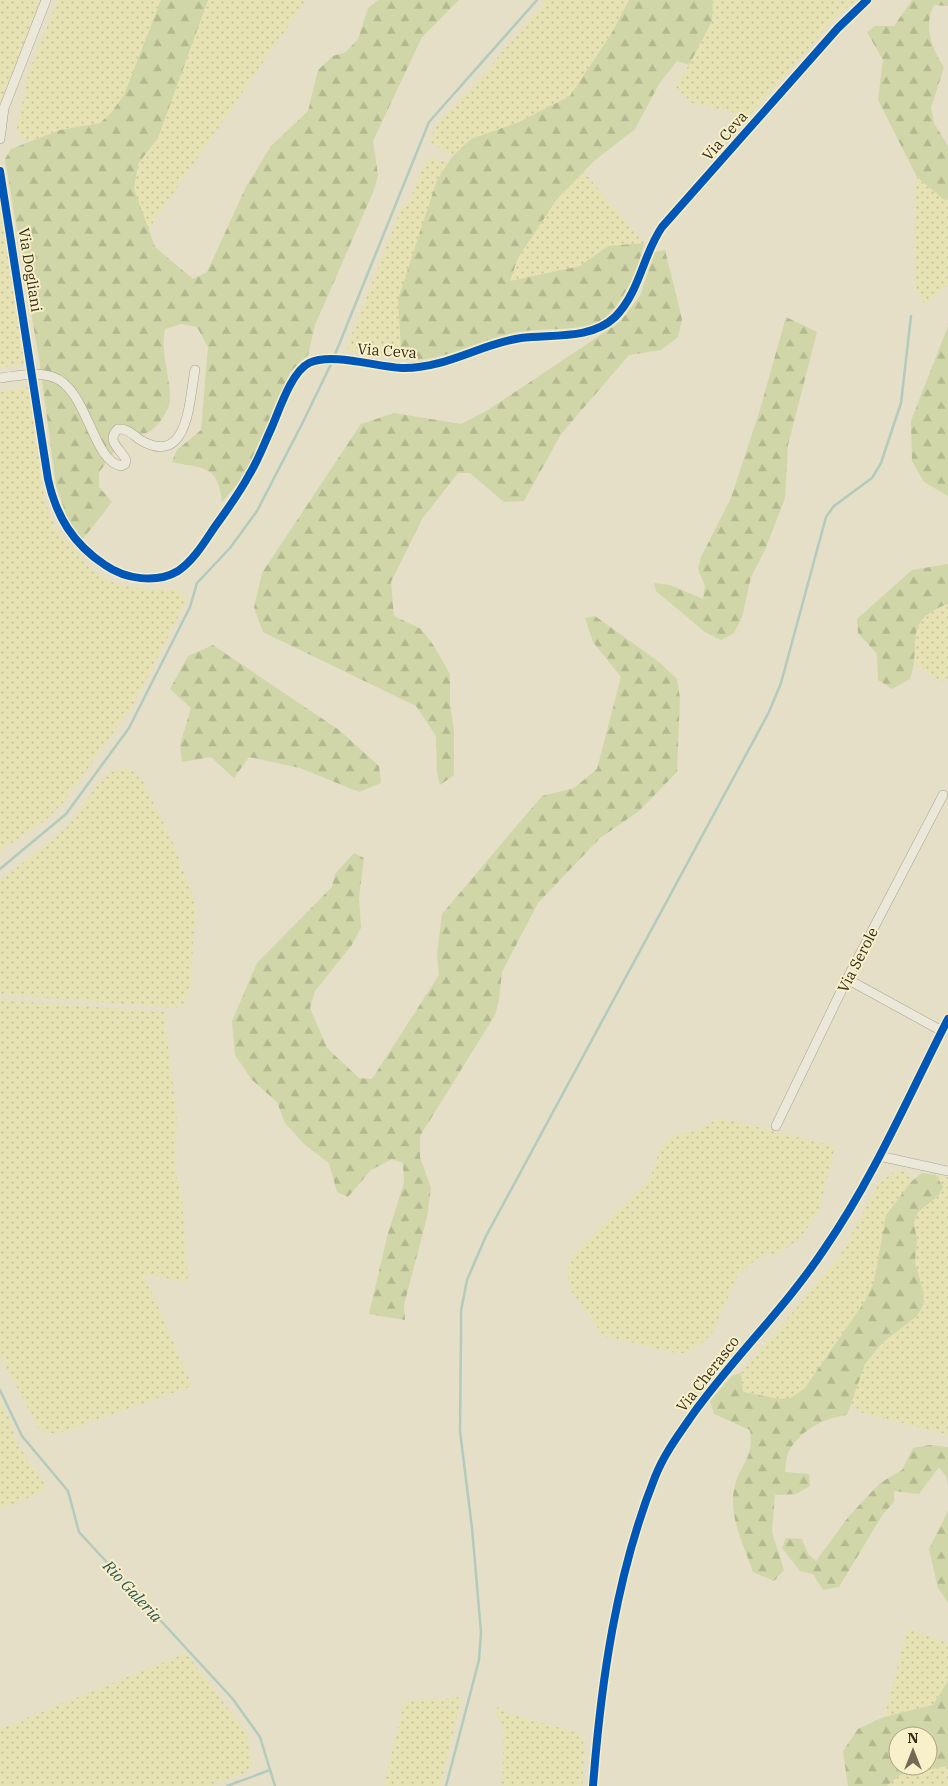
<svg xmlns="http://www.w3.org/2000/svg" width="948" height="1786" viewBox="0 0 948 1786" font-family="'IBM Plex Serif',serif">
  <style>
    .farmland { fill: url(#farmland-dots) }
    .forest { fill: url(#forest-firs); fill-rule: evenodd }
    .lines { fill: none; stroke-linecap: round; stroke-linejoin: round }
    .stream { stroke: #b3cabe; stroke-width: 2.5 }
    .minor-casing { stroke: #a8a290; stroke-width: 10 }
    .minor { stroke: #ebe8d9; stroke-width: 9 }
    .cycleway-casing { stroke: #f8f0c9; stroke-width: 11 }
    .cycleway { stroke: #0057b8; stroke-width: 8 }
    .labels { text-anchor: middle; stroke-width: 4; stroke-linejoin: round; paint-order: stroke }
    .street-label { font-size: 15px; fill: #362b19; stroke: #f8f0c9 }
    .water-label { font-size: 16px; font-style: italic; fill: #275457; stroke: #f8f0c9 }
  </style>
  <defs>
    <pattern id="farmland-dots" width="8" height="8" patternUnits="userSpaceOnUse" patternTransform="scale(1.25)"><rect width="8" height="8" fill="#e6e2b4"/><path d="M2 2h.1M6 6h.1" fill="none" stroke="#c6c29a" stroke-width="1.8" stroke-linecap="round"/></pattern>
    <pattern id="forest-firs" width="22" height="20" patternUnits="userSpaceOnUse" patternTransform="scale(1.25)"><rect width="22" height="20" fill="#d0d6a7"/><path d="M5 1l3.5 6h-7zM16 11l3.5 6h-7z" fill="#b3b88f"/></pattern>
  </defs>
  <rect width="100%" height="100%" fill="#e4dfc6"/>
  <g class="farmland">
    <polygon points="0,0 39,0 36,13 0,104"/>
    <polygon points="58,0 161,0 124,95 111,113 100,123 60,130 31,141 20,137 17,128 29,71"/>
    <polygon points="208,0 306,0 148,230 134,189 138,164 158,138"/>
    <polygon points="546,0 629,0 613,30 570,96 519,122 471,139 452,157 429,141 436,126 472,88"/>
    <polygon points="713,0 856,0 835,18 749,116 692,103 675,86 689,65 712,21"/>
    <polygon points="432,158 448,163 437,180 401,349 406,360 348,351 348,344 401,209 410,200 423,165"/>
    <polygon points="584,172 644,243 608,246 580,266 510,281 518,258 557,199"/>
    <polygon points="917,177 943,199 948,200 948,286 924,304 917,290 914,247"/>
    <polygon points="0,207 25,359 22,365 0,368"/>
    <polygon points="31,387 44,499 55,527 94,572 114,583 135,588 178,590 187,600 133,705 63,803 45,821 0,851 0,392"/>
    <polygon points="948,604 948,680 942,682 915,665 914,634 924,616"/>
    <polygon points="125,768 133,771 143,781 173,843 196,904 190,989 183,1004 176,1008 0,994 0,881 67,827 102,779 113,771"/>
    <polygon points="0,1000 164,1012 177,1118 175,1156 176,1173 182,1197 188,1282 144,1274 192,1386 57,1434 40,1431 0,1355"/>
    <polygon points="719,1118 835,1146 819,1211 801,1237 781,1252 759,1257 738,1275 711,1335 694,1349 680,1354 604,1336 571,1291 567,1272 573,1255 649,1180 656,1164 659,1148 674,1135 696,1131"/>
    <polygon points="905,1171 912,1181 886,1215 874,1282 865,1301 805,1388 791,1398 779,1399 743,1392 741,1373 840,1256 879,1183 892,1173"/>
    <polygon points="936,1175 948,1177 948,1435 860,1412 851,1403 865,1364 882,1343 917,1316 923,1291 915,1262 917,1240 914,1223 918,1212 938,1196 943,1187"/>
    <polygon points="0,1400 11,1422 15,1440 45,1485 42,1492 0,1509"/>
    <polygon points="908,1628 948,1643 948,1681 933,1705 884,1717"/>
    <polygon points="186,1653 246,1732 252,1765 245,1773 209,1786 0,1786 0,1729"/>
    <polygon points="462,1697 440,1786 384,1786 404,1702"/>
    <polygon points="498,1707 506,1713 582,1734 585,1752 582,1786 502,1786 504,1726 494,1711"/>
    <polygon points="948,1766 948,1786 887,1786 900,1775"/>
  </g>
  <g class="forest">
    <path d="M161,0h47l-50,138 -20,26 -4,25 21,58 38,32 14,-7 39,-85 25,-41 37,-35 10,-41 15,-14 13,-4 12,-13 10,-31 10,-8h81l-37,37 -49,104 5,34 -4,15 -59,135 -7,30 -17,16 -43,100 -26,31c-4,-38 -18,-33 -50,-40l5,-12 24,-20 7,-83 -11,-20 -16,-3 -16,5c-5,25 5,44 5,70 0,10 -13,31 -24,34 -7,2 -15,-4 -21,-7l-15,11 4,15 -15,20v15l13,15 -30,38 -14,-20 -12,-34 -16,-121 -35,-206 6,-10 49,-19 40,-7 11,-10 13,-18z"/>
    <path d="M629,0h84l-1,21 -23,44 -12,-4 -18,23 -24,45 -41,32 -37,38 -39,59 -8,23 70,-15 28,-20 36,-3c-4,22 -23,67 -44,78 -20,10 -54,7 -76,10 -40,5 -76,31 -118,29l-5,-11 -3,-50 39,-119 15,-23 19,-18 48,-17 51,-26 43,-65z"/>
    <path d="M912,0h36v6l-14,-1c-11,20 -2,45 10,62l-13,41 3,15 14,23v54l-5,-1 -26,-22 -39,-77 5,-40 -16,-28 8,-6h19z"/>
    <polygon points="665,250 682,319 678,337 661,350 629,355 561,434 524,501 504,502 470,473 458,473 422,519 391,582 394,616 421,629 434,646 450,674 450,704 454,730 454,775 440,785 437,772 436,736 416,706 263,632 254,608 262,573 361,424 394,413 461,424 488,410 620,322 640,296 655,252"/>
    <polygon points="786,317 817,332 788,445 785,498 765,550 751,577 742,617 734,633 721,640 705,632 656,591 654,583 670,585 703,599 705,586 698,569 701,557 731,498 759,413"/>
    <polygon points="948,326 948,496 924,482 912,461 911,421"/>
    <path d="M948,564v40c-48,17 -25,40 -38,75l-18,10 -14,-9 -1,-26 -19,-21 -1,-14 55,-49z"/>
    <polygon points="595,616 659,662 677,679 680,698 677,772 639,811 600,838 538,903 502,972 499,1000 495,1015 420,1136 420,1157 431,1188 427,1217 404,1305 405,1320 369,1314 388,1233 404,1183 403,1163 392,1159 371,1170 348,1197 337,1192 329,1163 305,1145 285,1123 277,1102 252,1080 235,1055 232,1021 257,963 332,887 335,874 354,853 364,858 359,898 361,928 351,946 315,991 310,1008 327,1048 359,1078 372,1079 439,975 437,954 442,914 542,796 574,788 597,769 621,677 593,642 585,618"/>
    <polygon points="213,645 339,730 379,766 381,783 359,792 300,768 249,757 234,778 211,757 182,762 180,745 191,708 170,689 188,656"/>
    <path d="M922,1173l14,2 7,12 -5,9 -20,16 -4,11 3,17 -2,22 8,29 1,12 -7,13 -35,27 -17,21 -18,51c-23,3 -44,14 -57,34 -4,6 -4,16 -5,23l24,2 1,12 -14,8 -21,1 -3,37 12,38 -10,11 -21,-9c-9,-27 -26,-58 -18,-87 7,-24 19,-26 15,-55l-36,-16 -4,-13 22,-25 9,-3 2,19 36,7 12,-1 14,-10 60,-87 9,-19 12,-67 26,-34z"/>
    <polygon points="930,1445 948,1447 948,1488 947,1478 939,1467 919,1494 894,1491 894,1502 883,1514 839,1587 823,1590 813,1574 800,1571 782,1548 786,1538 802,1539 808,1554 816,1561 849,1516 880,1483 902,1470 913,1448"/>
    <polygon points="948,1511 948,1603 938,1588 929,1549"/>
    <path d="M948,1681v85l-48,9 -13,11h-39l-5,-35 15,-22 26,-12 49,-12zM898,1736h30v30h-30z"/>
  </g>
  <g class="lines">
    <g class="stream">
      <polyline points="334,357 429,122 537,0"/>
      <polyline points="0,869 66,814 129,728 190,607 197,583 230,548 257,511 302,424 332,362"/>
      <polyline points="0,1390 22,1436 68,1491 79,1532 232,1698 260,1737 275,1786"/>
      <polyline points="227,1786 270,1770"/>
      <polyline points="446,1786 479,1660 481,1632 472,1528 460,1431 461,1335 461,1311 467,1280 486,1236 769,712 781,683 826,517 834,506 872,478 881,463 901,403 911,316"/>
    </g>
    <g class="minor-casing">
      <g id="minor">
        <polyline points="0,139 4,108 46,0"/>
        <path d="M0,171l48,308c8,37 25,65 57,86 20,14 51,19 73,6 15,-10 26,-28 36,-43 12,-17 25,-34 35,-53 9,-14 15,-31 22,-46 8,-18 20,-57 38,-66 23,-11 67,4 93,5 43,1 78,-24 119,-30 31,-4 70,2 94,-21 25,-25 28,-63 47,-90l176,-199 29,-28"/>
        <path d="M0,378c17,-2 37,-7 53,-1 35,12 39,84 68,89l4,-2 1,-4c-5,-11 -21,-19 -8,-31 10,-1 16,7 24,12 47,25 47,-41 53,-71"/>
        <polyline points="847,979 942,1031"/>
        <polyline points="776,1126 847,979 943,795"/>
        <polyline points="879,1156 948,1171"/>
        <path d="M593,1786c8,-104 23,-211 62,-309 9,-23 24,-43 38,-63 41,-57 93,-107 132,-166 49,-71 84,-153 123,-229"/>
      </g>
    </g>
    <use href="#minor" class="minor"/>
    <g class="cycleway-casing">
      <g id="cycleway">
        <path d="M0,171l48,308c8,37 25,65 57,86 20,14 51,19 73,6 15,-10 26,-28 36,-43 12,-17 25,-34 35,-53 9,-14 15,-31 22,-46 8,-18 20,-57 38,-66 23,-11 67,4 93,5 43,1 78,-24 119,-30 31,-4 70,2 94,-21 25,-25 28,-63 47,-90l176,-199 29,-28"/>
        <path d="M593,1786c8,-104 23,-211 62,-309 9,-23 24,-43 38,-63 41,-57 93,-107 132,-166 49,-71 84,-153 123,-229"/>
      </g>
    </g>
    <use href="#cycleway" class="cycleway"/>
  </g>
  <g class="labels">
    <g class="street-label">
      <text transform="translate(725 136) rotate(-49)" y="5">Via Ceva</text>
      <text transform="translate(30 270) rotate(81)" y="5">Via Dogliani</text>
      <text transform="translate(387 351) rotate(4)" y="5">Via Ceva</text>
      <text transform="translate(858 960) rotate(-63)" y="5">Via Serole</text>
      <text transform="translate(708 1374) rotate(-52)" y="5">Via Cherasco</text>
    </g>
    <g class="water-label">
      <text transform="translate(133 1591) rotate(47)" y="6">Rio Galeria</text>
    </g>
  </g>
  <g transform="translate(913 1751)"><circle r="24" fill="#f8f0c9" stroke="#aaa183"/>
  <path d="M0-4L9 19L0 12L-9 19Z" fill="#736a56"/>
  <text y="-8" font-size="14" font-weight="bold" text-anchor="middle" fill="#362b19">N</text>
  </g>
</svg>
